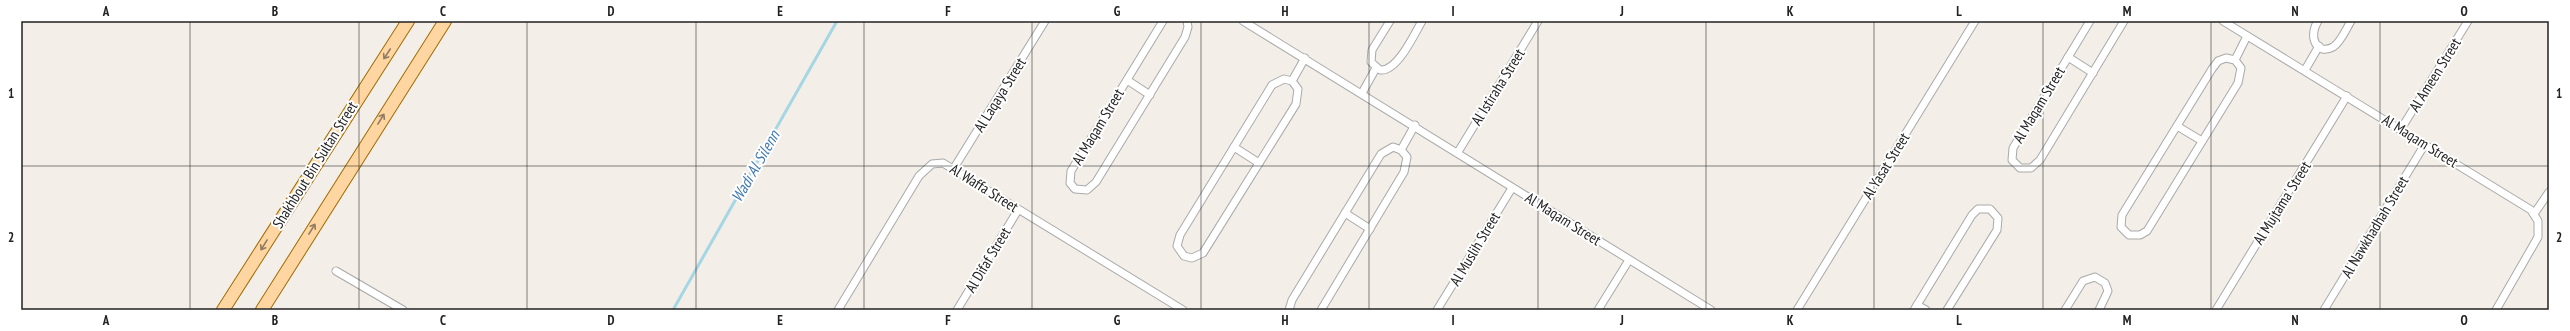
<svg xmlns="http://www.w3.org/2000/svg" width="2570" height="331" viewBox="0 0 2570 331" font-family="'PT Sans Narrow',sans-serif">
  <style>
    .lines { fill: none; stroke-linecap: round; stroke-linejoin: round }
    .stream { stroke: #a5d6e4; stroke-width: 3 }
    .minor-casing { stroke: #a9a9a9; stroke-width: 9 }
    .primary-casing { stroke: #a06b00; stroke-width: 14 }
    .minor { stroke: #fff; stroke-width: 7 }
    .primary { stroke: #ffd6a1; stroke-width: 12 }
    .oneway { stroke: #907c62 }
    .grid { fill: none; stroke: #222; stroke-width: 1; stroke-opacity: 0.55 }
    .labels { text-anchor: middle; stroke-width: 4; stroke-linejoin: round; paint-order: stroke }
    .street-label { font-size: 15px; fill: #222; stroke: #fff }
    .water-label { font-size: 16px; font-style: italic; fill: #417ab3; stroke: #fff }
    .neatline { fill: none; stroke: #222; stroke-width: 1.5 }
    .grid-label { font-size: 13px; text-anchor: middle; font-weight: bold; fill: #222 }
  </style>
  <rect width="100%" height="100%" fill="#f3efe8"/>
  <g class="lines">
    <polyline class="stream" points="673,310 837,21"/>
    <g class="minor-casing">
      <g id="minor">
        <polyline points="1163,21 1071,171 1070,183 1075,189 1087,190 1096,182 1185,37 1188,27 1187,21"/>
        <polyline points="1243,21 1711,310"/>
        <path d="M1390,21l-18,29 -1,12 9,8c17,2 34,-35 42,-49"/>
        <polyline points="2090,21 2013,148 2012,160 2020,168 2031,168 2040,160 2124,21"/>
        <polyline points="2223,21 2531,210 2538,221 2538,237 2496,310"/>
        <path d="M2318,21c-10,15 -2,35 15,26 8,-5 13,-18 18,-26"/>
        <polyline points="2068,57 2093,73"/>
        <polygon points="2226,58 2235,60 2241,68 2238,83 2147,231 2140,235 2129,235 2121,227 2122,215 2212,69 2218,61"/>
        <polyline points="2235,60 2247,36"/>
        <polyline points="2305,70 2319,46"/>
        <polygon points="1284,79 1292,81 1298,89 1296,104 1203,253 1192,258 1184,256 1177,246 1180,235 1272,85"/>
        <polyline points="1127,80 1150,95"/>
        <polyline points="1292,81 1305,58"/>
        <polyline points="1362,93 1376,68"/>
        <polyline points="2177,126 2202,141"/>
        <polyline points="2401,129 2468,21"/>
        <polyline points="1234,147 1259,163"/>
        <polyline points="1401,150 1415,125"/>
        <polyline points="1458,152 1538,21"/>
        <polyline points="954,168 1045,21"/>
        <polyline points="1345,213 1370,229"/>
        <polyline points="2534,214 2549,192"/>
        <polyline points="336,271 403,310"/>
        <polyline points="1917,305 1926,310"/>
        <polyline points="838,310 919,176 932,164 943,163 1183,310"/>
        <polyline points="957,310 1018,210"/>
        <polyline points="1289,310 1292,300 1381,154 1393,147 1401,150 1407,157 1404,172 1321,310"/>
        <polyline points="1437,310 1512,188"/>
        <polyline points="1598,310 1629,260"/>
        <polyline points="1797,310 1975,21"/>
        <polyline points="1914,310 1972,215 1978,209 1990,209 1998,218 1997,230 1947,310"/>
        <polyline points="2065,310 2083,281 2095,277 2105,283 2108,291 2099,310"/>
        <polyline points="2216,310 2347,96"/>
        <polyline points="2324,310 2425,144"/>
      </g>
    </g>
    <g class="primary-casing">
      <g id="primary">
        <polyline points="223,310 408,21"/>
        <polyline points="262,310 445,21"/>
      </g>
    </g>
    <use href="#minor" class="minor"/>
    <use href="#primary" class="primary"/>
  </g>
  <defs><path id="oneway-shaft" d="M-6 0H5M1.5-3L5.5 0L1.5 3" fill="none" stroke-width="1.6" stroke-linecap="round" stroke-linejoin="round"/></defs>
  <g class="oneway">
    <use href="#oneway-shaft" transform="translate(387 54) rotate(123)"/>
    <use href="#oneway-shaft" transform="translate(381 119) rotate(-58)"/>
    <use href="#oneway-shaft" transform="translate(312 229) rotate(-58)"/>
    <use href="#oneway-shaft" transform="translate(264 245) rotate(122)"/>
  </g>
  <path class="grid" d="M190,21v289M359,21v289M527,21v289M696,21v289M864,21v289M1032,21v289M1201,21v289M1369,21v289M1538,21v289M1706,21v289M1874,21v289M2043,21v289M2211,21v289M2380,21v289M21,166h2528"/>
  <g class="labels">
    <g class="street-label">
      <text transform="translate(2435 75) rotate(-58)" y="5">Al Ameen Street</text>
      <text transform="translate(1498 87) rotate(-58)" y="5">Al Istiraha Street</text>
      <text transform="translate(1000 95) rotate(-58)" y="5">Al Laqaya Street</text>
      <text transform="translate(2039 105) rotate(-59)" y="5">Al Maqam Street</text>
      <text transform="translate(1098 127) rotate(-59)" y="5">Al Maqam Street</text>
      <text transform="translate(2420 141) rotate(32)" y="5">Al Maqam Street</text>
      <text transform="translate(315 165) rotate(-58)" y="5">Shakhbout Bin Sultan Street</text>
      <text transform="translate(1886 166) rotate(-58)" y="5">Al Yasat Street</text>
      <text transform="translate(984 188) rotate(32)" y="5">Al Waffa Street</text>
      <text transform="translate(2282 203) rotate(-58)" y="5">Al Mujtama' Street</text>
      <text transform="translate(1563 219) rotate(32)" y="5">Al Maqam Street</text>
      <text transform="translate(2375 227) rotate(-59)" y="5">Al Nawkhadhah Street</text>
      <text transform="translate(1475 249) rotate(-59)" y="5">Al Muslih Street</text>
      <text transform="translate(988 260) rotate(-59)" y="5">Al Difaf Street</text>
    </g>
    <g class="water-label">
      <text transform="translate(755 166) rotate(-60)" y="6">Wadi Al Silenn</text>
    </g>
  </g>
  <rect width="2570" height="331" fill="none" stroke="#ffffff" stroke-width="44"/>
  <rect x="22" y="22" width="2526" height="287" class="neatline"/>
  <g class="grid-label">
    <text x="106" y="16">A</text>
    <text x="275" y="16">B</text>
    <text x="443" y="16">C</text>
    <text x="611" y="16">D</text>
    <text x="780" y="16">E</text>
    <text x="948" y="16">F</text>
    <text x="1117" y="16">G</text>
    <text x="1285" y="16">H</text>
    <text x="1453" y="16">I</text>
    <text x="1622" y="16">J</text>
    <text x="1790" y="16">K</text>
    <text x="1959" y="16">L</text>
    <text x="2127" y="16">M</text>
    <text x="2295" y="16">N</text>
    <text x="2464" y="16">O</text>
    <text x="11" y="98">1</text>
    <text x="2559" y="98">1</text>
    <text x="11" y="242">2</text>
    <text x="2559" y="242">2</text>
    <text x="106" y="325">A</text>
    <text x="275" y="325">B</text>
    <text x="443" y="325">C</text>
    <text x="611" y="325">D</text>
    <text x="780" y="325">E</text>
    <text x="948" y="325">F</text>
    <text x="1117" y="325">G</text>
    <text x="1285" y="325">H</text>
    <text x="1453" y="325">I</text>
    <text x="1622" y="325">J</text>
    <text x="1790" y="325">K</text>
    <text x="1959" y="325">L</text>
    <text x="2127" y="325">M</text>
    <text x="2295" y="325">N</text>
    <text x="2464" y="325">O</text>
  </g>
</svg>
